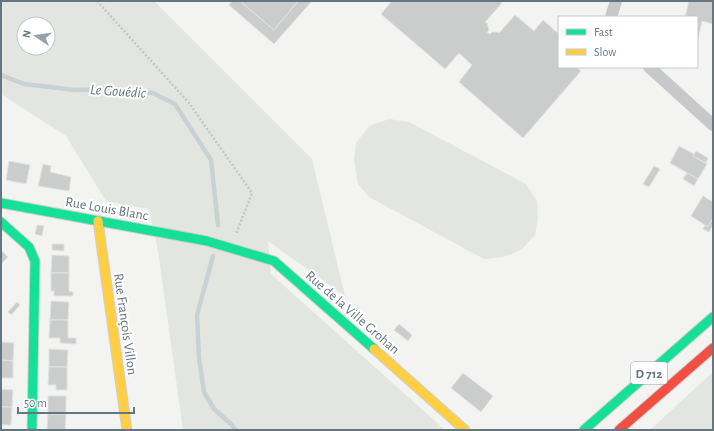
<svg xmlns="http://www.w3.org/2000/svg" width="714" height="431" viewBox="0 0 714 431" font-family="'Alegreya Sans',sans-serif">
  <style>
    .green { fill: #e3e6e0; fill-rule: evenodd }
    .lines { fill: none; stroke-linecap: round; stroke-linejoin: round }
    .stream { stroke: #c8d1d3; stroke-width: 4.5 }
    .building { fill: #cbcdcd; stroke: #e2e2e2 }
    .fast-casing { stroke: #cfcfd0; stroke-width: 11 }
    .slow-casing { stroke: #cfcfd0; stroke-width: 11 }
    .jam-casing { stroke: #cfcfd0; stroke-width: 11 }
    .path { stroke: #c5c6c7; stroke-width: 2.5; stroke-dasharray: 2 2; stroke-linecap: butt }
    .street { stroke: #c7c8c9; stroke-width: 12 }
    .fast { stroke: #16e098; stroke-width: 9 }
    .slow { stroke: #ffcf43; stroke-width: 9 }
    .jam { stroke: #f24e42; stroke-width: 9 }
    .labels { text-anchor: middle; stroke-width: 4; stroke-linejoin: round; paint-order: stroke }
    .shield { fill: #fff; stroke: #939fa6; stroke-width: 1 }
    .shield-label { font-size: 13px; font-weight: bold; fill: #657680 }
    .street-label { font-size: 14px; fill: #657680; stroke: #fff }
    .water-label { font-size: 15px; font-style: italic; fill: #61777d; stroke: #fff }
  </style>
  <rect width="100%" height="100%" fill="#f3f3f2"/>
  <g class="green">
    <path d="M1,1h153l158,158 33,137 -77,-55 3,33 174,156h-262l-25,-179 -9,-42 -43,-8 -40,-65 -65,-42zM24,24h24v24h-24z"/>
    <polygon points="389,119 409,122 526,184 537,201 538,218 535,235 521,250 503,257 484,259 369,197 358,184 354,160 356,143 369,126"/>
    <polygon points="713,372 713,430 650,430"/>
  </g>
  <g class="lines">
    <g class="stream">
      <polyline points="1,75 24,84 75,90 114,89 153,93 175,104 211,160 218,225"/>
      <polyline points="213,256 197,315 199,358 204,392 214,409 231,424 236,430"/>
    </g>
  </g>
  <g class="building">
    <polygon points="232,1 240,1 274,30 298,1 312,1 274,44 229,5"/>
    <polygon points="240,1 298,1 274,30"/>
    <polygon points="392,1 499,1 502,3 485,22 487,23 489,30 487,32 490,34 492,32 498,32 499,33 515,15 534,31 543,20 559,34 559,67 576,67 581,71 523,138 459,82 472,65 459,53 445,69 381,14"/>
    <polygon points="689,1 713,1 713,24 702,21 697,43 697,17 685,17"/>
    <polygon points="679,146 694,154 693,156 707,164 698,179 670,163"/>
    <polygon points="696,151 708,158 706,163 693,156"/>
    <polygon points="9,161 30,165 26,184 6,180"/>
    <polygon points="43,164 51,166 50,172 71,177 69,191 38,186"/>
    <polygon points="654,166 660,169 649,187 643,184"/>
    <polygon points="687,173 698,179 694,186 683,179"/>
    <polygon points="703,196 713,202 713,218 708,227 691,216"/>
    <polygon points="713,218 713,225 709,232 703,229 705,225 708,227"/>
    <polygon points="37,225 44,226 42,236 35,234"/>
    <polygon points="52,244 64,244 64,251 52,250"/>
    <polygon points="1,250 8,257 1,264"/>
    <polygon points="52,255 69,256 69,273 51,273"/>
    <polygon points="51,273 69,273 69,291 73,292 73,296 54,296 54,291 51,291"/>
    <polygon points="51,301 69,302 68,320 50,320"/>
    <polygon points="17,302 20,305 11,315 8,312"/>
    <polygon points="50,320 68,320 68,338 76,338 76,344 60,343 60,338 49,338"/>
    <polygon points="399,324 412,335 408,341 394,330"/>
    <polygon points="1,342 14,343 13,361 1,360"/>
    <polygon points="49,349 68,350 67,367 49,367"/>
    <polygon points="1,360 13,361 13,378 1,378"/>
    <polygon points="49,367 67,367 67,390 56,390 56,385 48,385"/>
    <polygon points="463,373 493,396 481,412 451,388"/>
    <polygon points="1,389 13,390 12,407 1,407"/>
    <rect x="48" y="396" width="18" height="18"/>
    <polygon points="1,407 12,407 11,425 1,425"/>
    <polygon points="48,414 66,414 65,430 47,430"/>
  </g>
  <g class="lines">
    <g class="fast-casing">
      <g id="fast">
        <polyline points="1,203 207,241 274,261 374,349"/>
        <polyline points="1,222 29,247 35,261 32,430"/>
        <polyline points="584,430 713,317"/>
      </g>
    </g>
    <g class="slow-casing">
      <g id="slow">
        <polyline points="98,221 127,430"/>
        <polyline points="374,349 465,430"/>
      </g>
    </g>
    <g class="jam-casing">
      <polyline id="jam" points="619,430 713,348"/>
    </g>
    <polyline class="path" points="97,1 189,103 252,193 236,234"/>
    <g class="street">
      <polyline points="611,17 616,1"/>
      <polyline points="649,67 713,125"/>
    </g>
    <use href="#fast" class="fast"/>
    <use href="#slow" class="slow"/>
    <use href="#jam" class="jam"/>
  </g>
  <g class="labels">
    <rect class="shield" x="631" y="362" width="36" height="22" rx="3"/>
    <g class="shield-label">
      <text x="649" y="378">D 712</text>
    </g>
    <g class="street-label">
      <text transform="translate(107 208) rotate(10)" y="5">Rue Louis Blanc</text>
      <text transform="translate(353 312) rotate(41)" y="5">Rue de la Ville Grohan</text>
      <text transform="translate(126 324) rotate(82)" y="5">Rue François Villon</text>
    </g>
    <g class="water-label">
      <text transform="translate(118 91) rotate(4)" y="5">Le Gouédic</text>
    </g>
  </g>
  <rect width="714" height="431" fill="none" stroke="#657680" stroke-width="4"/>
  <rect x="558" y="16" width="140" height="52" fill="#ffffff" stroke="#c1c8cc"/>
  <rect x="566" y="29" width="20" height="6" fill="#16e098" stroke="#c1c8cc"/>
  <text x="594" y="36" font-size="12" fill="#657680">Fast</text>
  <rect x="566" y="49" width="20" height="6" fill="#ffcf43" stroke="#c1c8cc"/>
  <text x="594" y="56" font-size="12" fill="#657680">Slow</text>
  <g transform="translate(36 36) rotate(283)"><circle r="19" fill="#ffffff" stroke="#c1c8cc"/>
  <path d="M0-3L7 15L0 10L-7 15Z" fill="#97a2a8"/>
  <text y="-6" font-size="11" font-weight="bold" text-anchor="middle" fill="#657680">N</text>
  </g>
  <path d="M18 407v6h116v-6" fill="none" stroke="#657680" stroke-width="2"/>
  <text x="24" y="407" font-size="12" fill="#657680" stroke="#ffffff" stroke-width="3" paint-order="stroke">50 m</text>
</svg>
